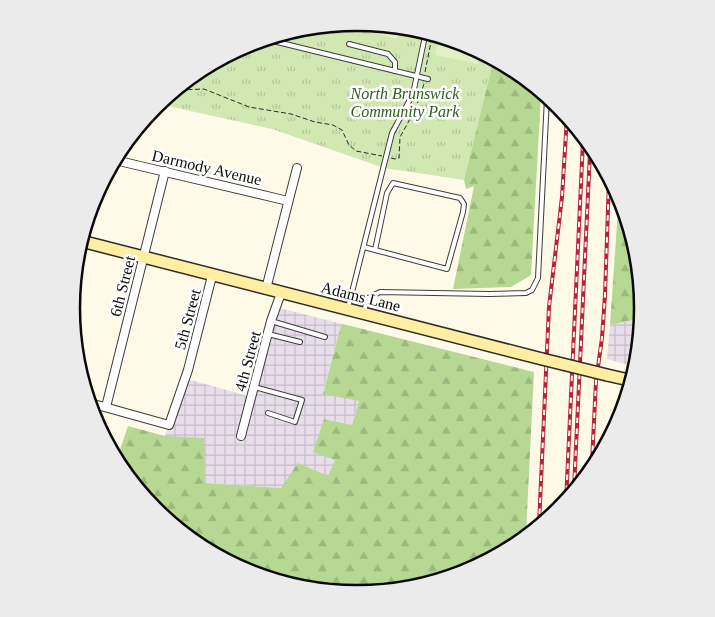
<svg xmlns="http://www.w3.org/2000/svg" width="715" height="617" viewBox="0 0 715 617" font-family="Georgia,serif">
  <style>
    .industrial { fill: url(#industrial-grid) }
    .grass { fill: url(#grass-tufts) }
    .forest { fill: url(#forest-firs) }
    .pitch { fill: #e3efc4 }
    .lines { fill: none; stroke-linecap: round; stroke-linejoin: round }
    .lane-casing { stroke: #3d3d3d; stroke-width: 6 }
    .street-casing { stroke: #3d3d3d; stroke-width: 10 }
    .secondary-casing { stroke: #2c2c2c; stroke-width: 14 }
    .path { stroke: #2c2c2c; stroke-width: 1; stroke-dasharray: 5 2.5; stroke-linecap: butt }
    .lane { stroke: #fff; stroke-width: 4 }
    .street { stroke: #fff; stroke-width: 8 }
    .secondary { stroke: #ffeea2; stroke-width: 11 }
    .rail-casing { stroke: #b82435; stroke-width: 4 }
    .rail { stroke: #fff; stroke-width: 2; stroke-dasharray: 5.5; stroke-linecap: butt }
    .secondary-bridge-casing { stroke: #2c2c2c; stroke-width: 14; stroke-linecap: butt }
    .secondary-bridge { stroke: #ffeea2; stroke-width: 11 }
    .labels { text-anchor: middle; stroke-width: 5; stroke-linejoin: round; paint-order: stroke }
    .park-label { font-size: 16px; font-style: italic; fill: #2f601c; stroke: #fff }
    .street-label { font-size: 16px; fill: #0a0a0a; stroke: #fff }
    .rim { fill: none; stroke: #0a0a0a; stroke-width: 2.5 }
  </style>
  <defs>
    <pattern id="industrial-grid" width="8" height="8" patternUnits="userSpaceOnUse" patternTransform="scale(1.25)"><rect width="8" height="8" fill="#e7deea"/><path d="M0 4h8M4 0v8" fill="none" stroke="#c5bdc7"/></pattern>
    <pattern id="grass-tufts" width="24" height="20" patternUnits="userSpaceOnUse" patternTransform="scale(1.25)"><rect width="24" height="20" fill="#d2e8b3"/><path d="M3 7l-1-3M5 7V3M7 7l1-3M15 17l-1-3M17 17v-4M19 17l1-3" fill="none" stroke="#b3c699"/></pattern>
    <pattern id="forest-firs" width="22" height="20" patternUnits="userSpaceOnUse" patternTransform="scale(1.25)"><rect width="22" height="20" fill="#b6d892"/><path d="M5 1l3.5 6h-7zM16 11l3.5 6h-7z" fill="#9bb87d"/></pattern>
  </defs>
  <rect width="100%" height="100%" fill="#fff9e7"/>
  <g class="industrial">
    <polygon points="275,307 343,324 341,325 323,393 359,400 352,425 324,419 335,460 328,477 281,488 205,483 165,436 184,378 251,397"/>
    <polygon points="642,318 632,366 607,359 610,325"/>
  </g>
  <polygon class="grass" points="358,23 467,44 493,62 464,180 384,168 272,129 159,104 248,44"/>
  <g class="forest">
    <polygon points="493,62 541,94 531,275 511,287 453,289 474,186 466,189 464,180"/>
    <polygon points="619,195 622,199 643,309 642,318 610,325"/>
    <polygon points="343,324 534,372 526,533 467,573 357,594 248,573 155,511 118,455 128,426 165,436 204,438 205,483 281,488 298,463 328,476 335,460 313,452 324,419 352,425 359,401 323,394 341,325"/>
  </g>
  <g class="pitch">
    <polygon points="358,23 399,31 397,39 344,25"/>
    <polygon points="438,39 467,44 480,53 478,64 435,55"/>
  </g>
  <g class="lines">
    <g class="lane-casing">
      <g id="lane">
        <polyline points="269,40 428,79"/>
        <polyline points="349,44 388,54 395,62 395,71"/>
        <polyline points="364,247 375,250 447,269 463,212 464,204 460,198 393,183 387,193 375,250"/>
        <polyline points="348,308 392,133 413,94 425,36"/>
        <polyline points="364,311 368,298 380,292 489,294 526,293 532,290 538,278 547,98"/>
        <polyline points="271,321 325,337"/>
        <polyline points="268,334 300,342"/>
        <polyline points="254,387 302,400 295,422 268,413"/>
      </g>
    </g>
    <g class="street-casing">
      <g id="street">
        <polyline points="119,161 288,201"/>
        <polyline points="266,289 297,168"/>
        <polyline points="90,403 169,425 188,370 212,276"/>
        <polyline points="106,407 165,171"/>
        <polyline points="241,436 271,321 281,293"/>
      </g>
    </g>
    <g class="secondary-casing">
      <g id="secondary">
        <polyline points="85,242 542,359"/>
        <polyline points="607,375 629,380"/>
      </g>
    </g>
    <g class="path">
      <polyline points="425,72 432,37"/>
      <polyline points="180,90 204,89 249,107 291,114 315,122 333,125 342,130 349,145 356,151 382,156"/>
      <polyline points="391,158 395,159 399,158 400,137 415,110 424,84"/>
    </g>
    <use href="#lane" class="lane"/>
    <use href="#street" class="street"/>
    <use href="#secondary" class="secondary"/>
    <g class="rail-casing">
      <g id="rail">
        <polyline points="592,462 596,381 602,338 605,295 609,180"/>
        <polyline points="574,489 590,152"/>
        <polyline points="566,502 583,141"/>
        <polyline points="539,525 549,307 562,197 567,117"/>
      </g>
    </g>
    <use href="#rail" class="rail"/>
    <g class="secondary-bridge-casing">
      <polyline id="secondary-bridge" points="542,359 607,375"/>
    </g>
    <use href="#secondary-bridge" class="secondary-bridge"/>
  </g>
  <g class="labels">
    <g class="park-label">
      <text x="405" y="99">North Brunswick<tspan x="405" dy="18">Community Park</tspan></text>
    </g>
    <g class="street-label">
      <text transform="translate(207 167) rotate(13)" y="6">Darmody Avenue</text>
      <text transform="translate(122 286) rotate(-76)" y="6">6th Street</text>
      <text transform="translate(361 296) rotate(14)" y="6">Adams Lane</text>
      <text transform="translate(187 319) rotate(-75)" y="6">5th Street</text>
      <text transform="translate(247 361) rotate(-75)" y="6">4th Street</text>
    </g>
  </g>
  <path d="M0 0H715V617H0ZM80 308a277 277 0 1 1 554 0a277 277 0 1 1-554 0Z" fill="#ebebeb" fill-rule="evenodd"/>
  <path class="rim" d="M80 308a277 277 0 1 1 554 0a277 277 0 1 1-554 0Z"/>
</svg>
